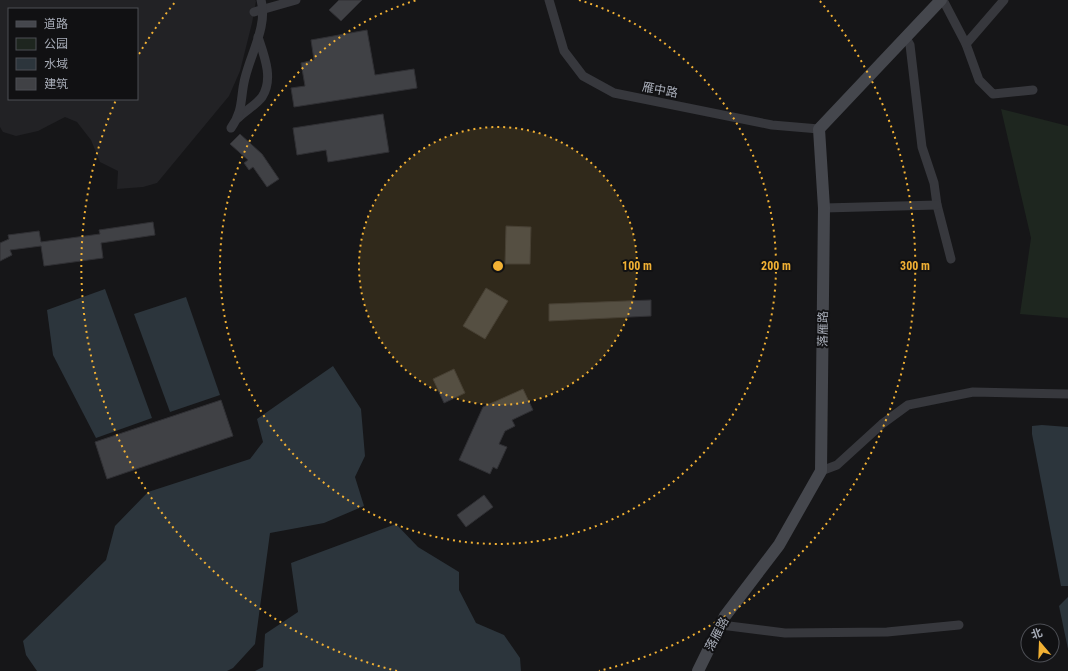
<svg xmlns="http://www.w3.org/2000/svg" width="1068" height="671" viewBox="0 0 1068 671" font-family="'Roboto Condensed','Noto Sans SC',sans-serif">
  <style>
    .built { fill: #222225; fill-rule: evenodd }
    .green { fill: #1e261f }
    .water { fill: #2c353c }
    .building { fill: #404145; stroke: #303034 }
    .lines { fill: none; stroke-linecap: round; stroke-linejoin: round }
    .street { stroke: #37383d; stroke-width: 9 }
    .secondary { stroke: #45474d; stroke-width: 12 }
    .ring { fill: none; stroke: #f2b134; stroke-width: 2; stroke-dasharray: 2 4 }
    .labels { text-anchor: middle; stroke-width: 4; stroke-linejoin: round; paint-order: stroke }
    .street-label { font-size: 12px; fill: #a8adb8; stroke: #111113 }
    .centre { fill: #f2b134; stroke: #111113; stroke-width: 2 }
    .ring-label { font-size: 12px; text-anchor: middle; font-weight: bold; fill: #f2b134; stroke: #111113; stroke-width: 4; stroke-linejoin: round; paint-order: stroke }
  </style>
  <rect width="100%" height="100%" fill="#161618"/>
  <path class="built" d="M0,0h255l1,1 -4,22 -12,48 -11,25 -72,87 -14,4 -26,2 1,-18 -18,-9 -9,-22 -14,-18 -12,-5 -27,14 -22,5 -13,-4 -3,-5zM9,9h128v90h-128z"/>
  <polygon class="green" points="1001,109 1068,126 1068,318 1020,314 1031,238"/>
  <g class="water">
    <polygon points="105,289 152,418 96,438 53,355 47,310"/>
    <polygon points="186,297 220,395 170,412 134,314"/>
    <polygon points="333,366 361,409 365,456 355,477 364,506 324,523 270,533 255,644 233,668 227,671 37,671 26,655 23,641 106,560 115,526 148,492 250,459 263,442 257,419"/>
    <polygon points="1042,425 1068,427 1068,586 1061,586 1032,434 1032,426"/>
    <polygon points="396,524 418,547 459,572 459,590 476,623 504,635 520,658 521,671 255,671 263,667 265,634 298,612 291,563"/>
    <polygon points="1068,597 1068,649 1059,606"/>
  </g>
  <g class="building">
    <polygon points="339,0 362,0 341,21 329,10"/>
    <polygon points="367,30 375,75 414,69 417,88 294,107 291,88 305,86 301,63 314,60 311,40"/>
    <polygon points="383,114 389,152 328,162 326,150 297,155 293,128"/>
    <polygon points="240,134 262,154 279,179 267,187 253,167 249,170 244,163 248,160 230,144"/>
    <polygon points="153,222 155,235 101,243 103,258 44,266 41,246 10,250 12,255 0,261 0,243 9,239 8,235 39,231 41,242 100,234 99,230"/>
    <polygon points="506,226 531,227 530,264 505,264"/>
    <polygon points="486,288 508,301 485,339 463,326"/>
    <polygon points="651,300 651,316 549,321 549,304"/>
    <polygon points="454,369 465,393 444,403 433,379"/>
    <polygon points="523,389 533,410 512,420 515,426 505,431 499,444 507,447 497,469 493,467 490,474 459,460 483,407"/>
    <polygon points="221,400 233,436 107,479 95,442"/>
    <polygon points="484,495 493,507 466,527 457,515"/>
  </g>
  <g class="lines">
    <g class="street">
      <polyline points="549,0 564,51 583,76 614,93 772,125 819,129"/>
      <polyline points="943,0 966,44 979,80 993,94 1033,90"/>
      <polyline points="254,12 296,0"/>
      <polyline points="906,38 910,45 922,147 934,183 937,205 951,259"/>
      <polyline points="966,44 1004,0"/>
      <path d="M238,118c7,-7 18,-13 24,-21 12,-18 2,-42 -4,-60"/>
      <path d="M231,128c13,-18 9,-31 14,-50 6,-25 23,-53 16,-78"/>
      <polyline points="824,208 937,205"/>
      <polyline points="821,471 837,465 882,424 908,405 973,392 1068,394"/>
      <polyline points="721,625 785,633 887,632 959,625"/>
    </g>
    <polyline class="secondary" points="698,671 725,616 779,545 821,471 824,208 819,129 941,0"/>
  </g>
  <circle cx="498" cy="266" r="139" fill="#f2b134" fill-opacity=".12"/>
  <g class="ring">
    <circle cx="498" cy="266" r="139"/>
    <path d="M579 0A278 278 0 1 1 417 0"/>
    <path d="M397 671A417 417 0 0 1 116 100M139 54A417 417 0 0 1 176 1M820 1A417 417 0 0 1 599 671"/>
  </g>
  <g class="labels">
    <g class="street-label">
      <text transform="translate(660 90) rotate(11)" y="4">雁中路</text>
      <text transform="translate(823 329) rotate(-89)" y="4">落雁路</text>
      <text transform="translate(717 634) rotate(-62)" y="4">落雁路</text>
    </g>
  </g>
  <circle cx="498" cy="266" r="6" class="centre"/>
  <g class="ring-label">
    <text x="637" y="270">100 m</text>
    <text x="776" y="270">200 m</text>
    <text x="915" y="270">300 m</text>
  </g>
  <rect x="8" y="8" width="130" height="92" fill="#111113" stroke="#4d4f55"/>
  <rect x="16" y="21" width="20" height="6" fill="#45474d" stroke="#4d4f55"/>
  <text x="44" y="28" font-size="12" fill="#a8adb8">道路</text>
  <rect x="16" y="38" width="20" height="12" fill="#1e261f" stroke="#4d4f55"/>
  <text x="44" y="48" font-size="12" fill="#a8adb8">公园</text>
  <rect x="16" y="58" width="20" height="12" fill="#2c353c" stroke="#4d4f55"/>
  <text x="44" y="68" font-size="12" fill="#a8adb8">水域</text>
  <rect x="16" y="78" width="20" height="12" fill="#404145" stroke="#4d4f55"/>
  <text x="44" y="88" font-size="12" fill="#a8adb8">建筑</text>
  <g transform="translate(1040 643) rotate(341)"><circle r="19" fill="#111113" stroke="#4d4f55"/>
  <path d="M0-3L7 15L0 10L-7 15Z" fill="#f2b134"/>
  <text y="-6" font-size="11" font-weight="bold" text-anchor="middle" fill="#a8adb8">北</text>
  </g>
</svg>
